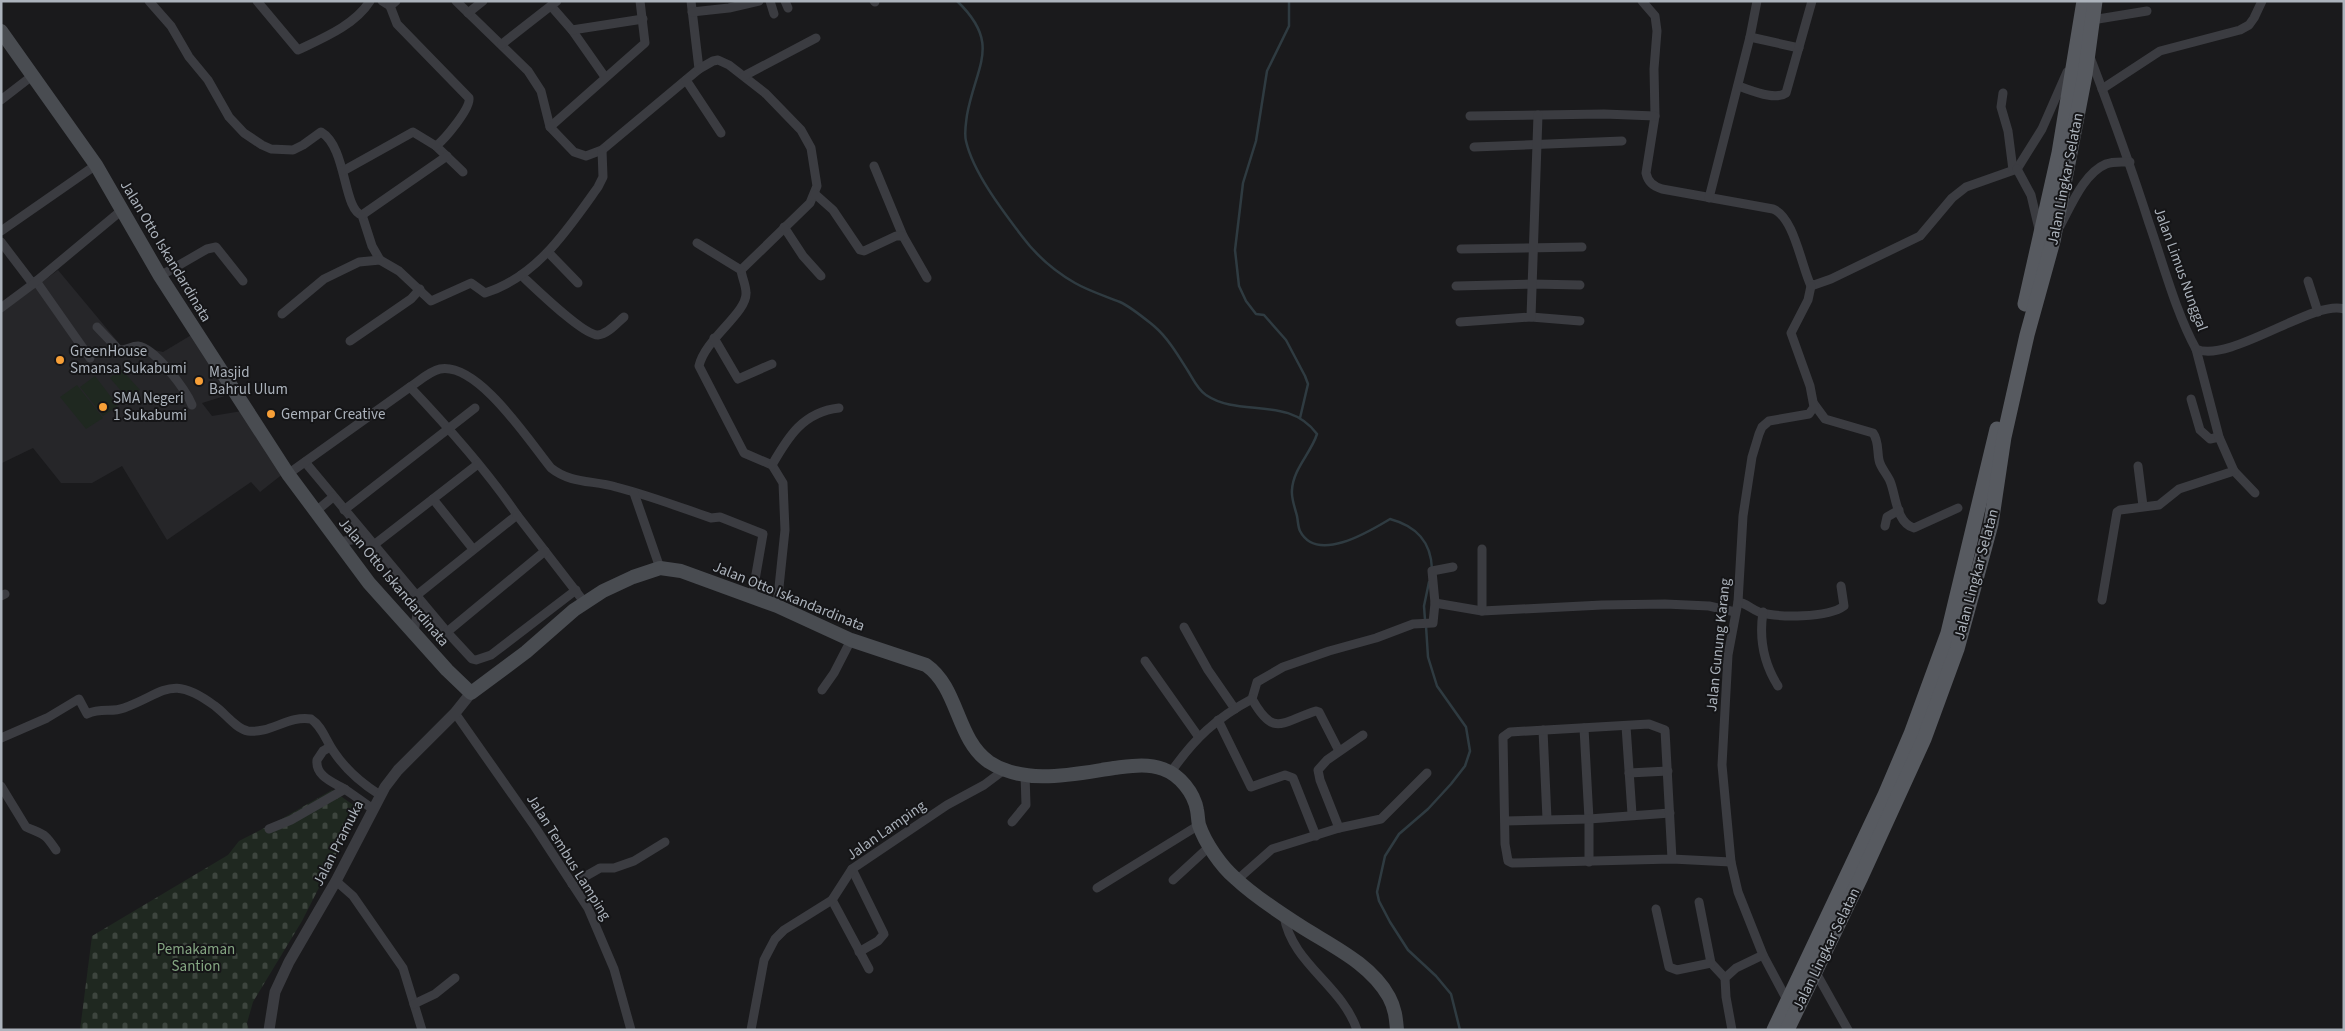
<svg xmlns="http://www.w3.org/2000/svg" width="2345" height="1031" viewBox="0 0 2345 1031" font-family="'Source Sans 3',sans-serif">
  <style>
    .built { fill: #262629 }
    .cemetery { fill: url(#cemetery-stones) }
    .garden { fill: #1f2820 }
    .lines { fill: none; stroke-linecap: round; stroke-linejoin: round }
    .stream { stroke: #2f3b41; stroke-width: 2.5 }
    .minor { stroke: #3b3c41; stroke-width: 9 }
    .tertiary { stroke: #3b3c41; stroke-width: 11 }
    .secondary { stroke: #494c51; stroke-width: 14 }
    .primary { stroke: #575a60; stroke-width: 15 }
    .poi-dot { fill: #f79f37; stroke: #151517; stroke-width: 2 }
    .labels { text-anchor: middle; stroke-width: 4; stroke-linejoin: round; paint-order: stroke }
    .street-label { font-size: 15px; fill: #acb3bc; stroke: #151517 }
    .poi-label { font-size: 15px; fill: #acb3bc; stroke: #151517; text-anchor: start }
    .park-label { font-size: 15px; fill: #85a783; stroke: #151517 }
  </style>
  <defs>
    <pattern id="cemetery-stones" width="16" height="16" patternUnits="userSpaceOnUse" patternTransform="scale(1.25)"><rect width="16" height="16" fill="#1f2820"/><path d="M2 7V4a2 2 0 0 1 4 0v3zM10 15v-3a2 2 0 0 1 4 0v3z" fill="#3d453e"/></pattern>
  </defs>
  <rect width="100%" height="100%" fill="#1a1a1c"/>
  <polygon class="built" points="58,270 128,354 143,347 163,352 193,334 229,391 228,395 202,403 212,416 242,411 284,473 260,492 251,482 167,540 122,466 92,483 61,483 33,448 2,463 1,313"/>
  <polygon class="cemetery" points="332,790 359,809 302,921 253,1002 247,1023 249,1030 80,1030 92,936 228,855 239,841 278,821"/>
  <g class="garden">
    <polygon points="121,369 140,390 129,400 110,378"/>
    <polygon points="95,376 118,406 103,416 80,387"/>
    <polygon points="77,385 103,418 86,429 60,397"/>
  </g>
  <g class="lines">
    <g class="stream">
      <path d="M957,1c45,43 19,64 10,114 -1,8 -3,18 -1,26 7,31 36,69 55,94 14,19 33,36 54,48 14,8 30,13 45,19 11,5 24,16 34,24 14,12 24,29 34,45 5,8 10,19 18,24 34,23 82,0 111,39 -6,19 -24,35 -25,56 -1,8 3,18 5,26 1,5 1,11 3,15 17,33 70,0 90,-12 26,7 41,22 42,50"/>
      <polyline points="1289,1 1289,26 1267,71 1256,141 1243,183 1235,250 1239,286 1246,301 1256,314 1264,315 1286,340 1305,376 1308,384 1300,418"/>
      <polyline points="1425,620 1424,606 1429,582"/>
      <polyline points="1426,626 1428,657 1437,686 1466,727 1470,751 1465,766 1451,784 1428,809 1399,834 1385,856 1377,892 1379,901 1390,922 1408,950 1436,976 1451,994 1460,1030"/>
    </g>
    <g class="minor">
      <path d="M149,1l22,25 18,31 19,23 21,37 15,16 18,12 9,4 22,1 10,-5 18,-13c26,15 22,78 41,83l10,31 8,14"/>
      <path d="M257,1l41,49c25,-12 57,-25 72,-49"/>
      <polyline points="382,1 390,6 396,1"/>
      <polyline points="456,1 528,71 541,91 550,127 574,152 586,156 602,150 699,69 691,1"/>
      <polyline points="770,1 774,14"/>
      <polyline points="785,1 788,8"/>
      <polyline points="874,1 875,2"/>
      <path d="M1642,1l13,15 2,15 -3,38 1,47 -9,57c2,9 7,13 16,16l111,20c21,8 28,56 38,77l20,-7 89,-43 32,-38 14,-11 51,-18"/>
      <path d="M390,6l7,18 72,74c2,10 -24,41 -33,48l27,26"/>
      <polyline points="551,6 572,30 605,77"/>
      <polyline points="692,12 729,8 759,1"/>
      <polyline points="468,13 483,1"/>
      <polyline points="2092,20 2147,11"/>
      <polyline points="572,30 643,19"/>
      <polyline points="1750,37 1799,48"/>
      <polyline points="502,44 557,1"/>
      <path d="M2090,57c21,55 41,110 59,166 14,40 27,90 47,126 33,15 118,-50 148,-40"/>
      <path d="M699,69l14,-8 5,-1 11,5 36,28 36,37 10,18 6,38 -7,17 -69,67c1,8 5,15 5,23 1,20 -41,46 -47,73l45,87 28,12 11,18 2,47 -8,76"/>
      <polyline points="744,76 816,38"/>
      <polyline points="686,80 721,133"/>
      <path d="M1738,86c13,4 37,15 48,7l26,-92"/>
      <polyline points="2102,89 2160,51 2240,30 2249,25 2254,18 2262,1"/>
      <polyline points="2003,93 2001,107 2008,131 2013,170"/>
      <polyline points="1,100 32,76"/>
      <polyline points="1470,116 1604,114 1655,116"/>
      <polyline points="550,127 645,43 640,1"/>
      <polyline points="1474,147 1622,141"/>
      <polyline points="874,166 903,236 927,278"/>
      <polyline points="2017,169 2042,129 2067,72"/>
      <polyline points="2017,169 2031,195 2039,229"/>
      <polyline points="343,171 413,132 436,146"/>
      <polyline points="815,194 833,210 860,250 864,251 896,236 903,236"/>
      <polyline points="1709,198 1750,37 1757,1"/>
      <polyline points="362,215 447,156"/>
      <path d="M2060,226c11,-20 24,-53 46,-62 7,-3 16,-2 24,-2"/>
      <polyline points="784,227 803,256 821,276"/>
      <polyline points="1,231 96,165"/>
      <polyline points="1,242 33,284 1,308"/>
      <polyline points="697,243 741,270"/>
      <polyline points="1461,249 1582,247"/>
      <polyline points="548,252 578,283"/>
      <path d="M521,275c13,12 63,61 77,60 10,-1 19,-12 26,-18"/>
      <polyline points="160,276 207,249 216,247 243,281"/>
      <polyline points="36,281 90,358"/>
      <polyline points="2308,281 2318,312"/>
      <polyline points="33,284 122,210"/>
      <polyline points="1456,286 1532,284 1580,285"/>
      <path d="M282,314l42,-35 35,-17 21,-2 19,11 32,30 40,-18 14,10c52,-16 83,-64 113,-106l5,-10 -1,-27"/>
      <polyline points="1531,317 1580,321"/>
      <polyline points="1460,322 1531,317 1538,115"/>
      <path d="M97,327l22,23c6,1 12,-4 19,-4 17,2 48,44 54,59"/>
      <polyline points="714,338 738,379 772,364"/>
      <polyline points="350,341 411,299 420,289"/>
      <path d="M410,387c9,-6 20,-16 30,-18 38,-7 89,72 111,99 20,16 42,12 65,19 32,8 63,20 95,31l9,-1 43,17 -11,63"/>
      <polyline points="2191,399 2200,430 2210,439 2219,437"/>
      <path d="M1814,404l11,15 48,14c6,8 4,18 6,27 1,7 8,14 11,21 6,14 6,42 24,47l44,-20"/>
      <polyline points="305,462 447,632 472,659 476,660 491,655 576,590"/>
      <path d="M772,465c16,-28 31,-53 67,-57"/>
      <polyline points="2138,466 2143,506"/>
      <polyline points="2234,471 2255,493"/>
      <path d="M288,474l122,-87c38,40 76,82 107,128l-100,80"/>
      <polyline points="634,493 660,568"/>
      <polyline points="433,499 473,549"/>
      <polyline points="344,510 475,408"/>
      <polyline points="315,512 333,497"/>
      <polyline points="517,515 585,603"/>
      <polyline points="1885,526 1887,517 1899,510"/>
      <polyline points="338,542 358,539 375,544 478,464"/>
      <polyline points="1,596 5,594"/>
      <polyline points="2102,600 2117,512 2120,510 2159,505 2179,489 2234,471 2219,437 2196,349"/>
      <path d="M1738,602c8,1 13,7 21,10 19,6 69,6 85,-6l-3,-20"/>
      <polyline points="1435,603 1482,611 1602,605 1665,604 1709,606 1735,612"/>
      <polyline points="1482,611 1482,549"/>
      <path d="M1763,612c-4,26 1,52 15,74"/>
      <polyline points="1184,627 1208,670 1235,709"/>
      <polyline points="447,632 545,551"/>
      <polyline points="414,633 418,607 417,595"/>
      <polyline points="1145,661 1198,736"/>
      <polyline points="822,690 834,673 851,640"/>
      <polyline points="455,713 535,827 588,908 614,969 631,1030"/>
      <polyline points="1218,720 1251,787 1285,775 1293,778 1316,836"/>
      <polyline points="1626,726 1632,814"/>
      <polyline points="1584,728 1589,819 1589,862"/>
      <polyline points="1543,730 1547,819"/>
      <path d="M1,738l46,-20 30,-18 2,-1 8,15c15,-7 24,-1 37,-6 41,-15 47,-35 91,-2 10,7 21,23 33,25 22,3 41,-16 63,-12 11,7 15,22 23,33 12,18 27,31 46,43"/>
      <path d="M330,747l-7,4 -6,9c-2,17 18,23 29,30 9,6 18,13 27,19"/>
      <path d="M1339,751l-20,-39 -3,-1c-35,11 -42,27 -64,-12l5,-17 26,-15 46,-16 47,-13 37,-14 20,-1 2,-20 -3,-32 21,-4"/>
      <path d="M1171,772c23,-33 45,-54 81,-73"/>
      <polyline points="1629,773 1668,771"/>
      <path d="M1,786l25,41c18,8 18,5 30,23"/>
      <polyline points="1505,821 1589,819 1670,813"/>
      <polyline points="1012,822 1026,805 1025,774"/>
      <polyline points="1339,828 1320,780 1318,770 1327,760 1363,735"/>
      <polyline points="269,829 291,820 345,789"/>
      <polyline points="1672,859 1665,730 1649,724 1510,732 1503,737 1505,844 1508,861 1512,863 1672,859 1731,862"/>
      <polyline points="852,869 884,934 878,941 859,952"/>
      <polyline points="1173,880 1210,846"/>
      <polyline points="1237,880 1272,849 1339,828 1381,819 1427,773"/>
      <polyline points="336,881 353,896 403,968 422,1030"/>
      <polyline points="572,884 600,868 614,868 634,861 665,842"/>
      <polyline points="1097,888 1199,825"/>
      <polyline points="832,900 869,969"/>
      <polyline points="1699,902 1711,963 1725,978"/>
      <polyline points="1656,909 1669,967 1677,970 1711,963"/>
      <path d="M1284,916c8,48 58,69 73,114"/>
      <polyline points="1763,955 1787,1000"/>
      <polyline points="1815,971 1848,1030"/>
      <polyline points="414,1004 435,994 455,978"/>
      <polyline points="751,1030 764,960 775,939 784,930 832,900 852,869 947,805 984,785 1004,770"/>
      <polyline points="1732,1030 1726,997 1725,978 1736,968 1763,955 1738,892 1731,862 1722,765 1728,655 1738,602 1743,516 1752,457 1759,434 1762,427 1769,421 1809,414 1814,407 1810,386 1791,333 1808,300 1811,286"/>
    </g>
    <polyline class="tertiary" points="269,1030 275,992 289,962 336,881 385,787 398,770 455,713 471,693"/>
    <path class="secondary" d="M1,31l95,134 64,111 128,198 81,109 78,87 24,23 55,-41 48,-42 29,-19 30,-14 27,-9 21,3 96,35 74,34 75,25c33,23 30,74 63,97 37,24 85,12 125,6 17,-2 33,-5 49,1 17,6 31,24 34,41 1,5 1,11 2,15 6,18 22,41 36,53 19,18 45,35 67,49 30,19 69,37 87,70 6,11 7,21 8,33"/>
    <g class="primary">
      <polyline points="2025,304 2059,153 2084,1"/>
      <polyline points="1774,1030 1885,795 1911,734 1948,633 1997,429"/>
      <polyline points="1787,1030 1861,877 1924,739 1957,649 1991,524 2004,437 2027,335 2053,241 2085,75 2095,1"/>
    </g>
  </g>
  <g class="poi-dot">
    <circle cx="60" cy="360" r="5"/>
    <circle cx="199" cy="381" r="5"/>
    <circle cx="103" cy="407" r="5"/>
    <circle cx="271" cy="414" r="5"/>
  </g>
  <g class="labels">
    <g class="street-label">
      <text transform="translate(2065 179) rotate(-79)" y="5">Jalan Lingkar Selatan</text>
      <text transform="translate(166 251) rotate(59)" y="5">Jalan Otto Iskandardinata</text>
      <text transform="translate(2181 269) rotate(70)" y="5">Jalan Limus Nunggal</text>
      <text transform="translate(1976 574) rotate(-75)" y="5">Jalan Lingkar Selatan</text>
      <text transform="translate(394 582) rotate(50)" y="5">Jalan Otto Iskandardinata</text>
      <text transform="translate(789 596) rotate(22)" y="5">Jalan Otto Iskandardinata</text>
      <text transform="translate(1718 645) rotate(-84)" y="5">Jalan Gunung Karang</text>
      <text transform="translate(886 830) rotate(-35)" y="5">Jalan Lamping</text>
      <text transform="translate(338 843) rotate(-63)" y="5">Jalan Pramuka</text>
      <text transform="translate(569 857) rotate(58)" y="5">Jalan Tembus Lamping</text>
      <text transform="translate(1826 949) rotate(-64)" y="5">Jalan Lingkar Selatan</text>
    </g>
    <g class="poi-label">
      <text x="70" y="356">GreenHouse<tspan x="70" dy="17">Smansa Sukabumi</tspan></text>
      <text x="209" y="377">Masjid<tspan x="209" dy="17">Bahrul Ulum</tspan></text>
      <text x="113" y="403">SMA Negeri<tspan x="113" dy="17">1 Sukabumi</tspan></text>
      <text x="281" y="419">Gempar Creative</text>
    </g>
    <g class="park-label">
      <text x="196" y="954">Pemakaman<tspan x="196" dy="17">Santion</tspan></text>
    </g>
  </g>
  <rect width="2345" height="1031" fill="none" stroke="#acb3bc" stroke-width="5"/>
</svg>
